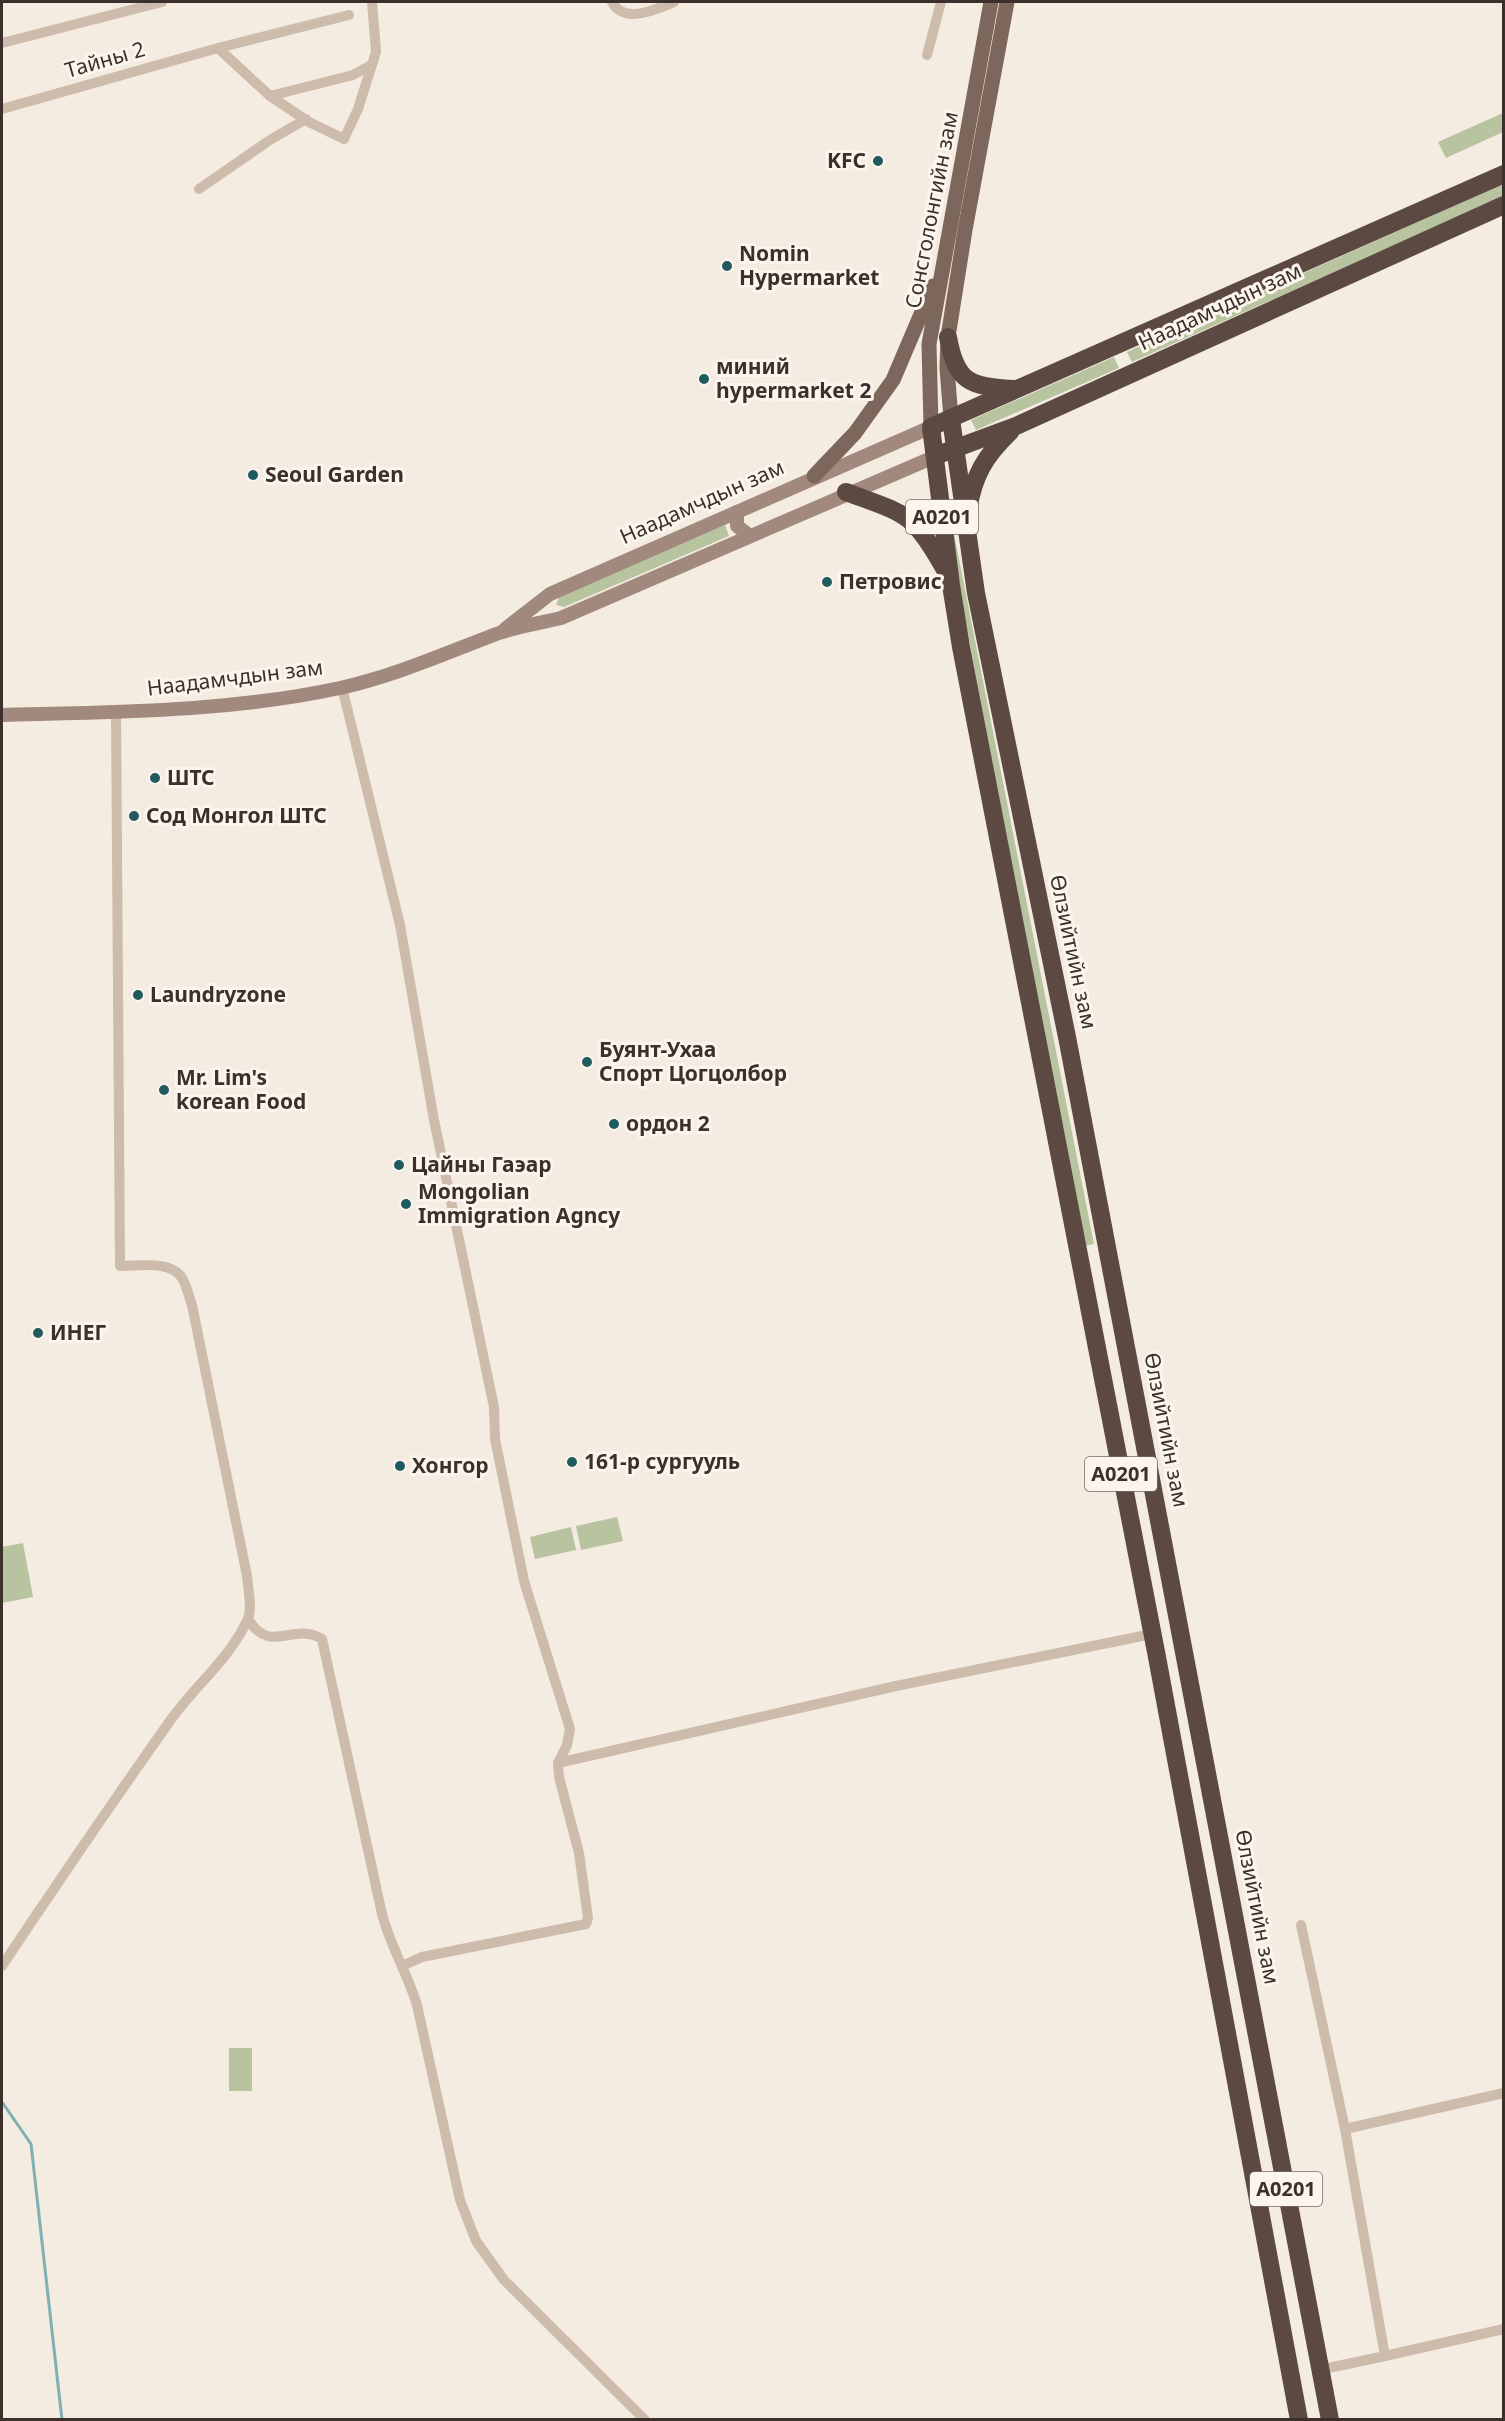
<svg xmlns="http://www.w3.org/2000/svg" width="1505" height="2421" viewBox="0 0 1505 2421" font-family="'Noto Sans',sans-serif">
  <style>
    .green { fill: #b8c4a0 }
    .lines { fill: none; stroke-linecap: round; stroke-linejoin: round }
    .stream { stroke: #7fb0b2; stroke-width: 3 }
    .street { stroke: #cdbbac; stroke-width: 10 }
    .secondary { stroke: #a18a7d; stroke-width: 14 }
    .primary { stroke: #7d675c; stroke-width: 15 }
    .highway { stroke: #5c4a42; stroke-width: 18 }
    .poi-dot { fill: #1f5a5e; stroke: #fbf5ee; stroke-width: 2 }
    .labels { text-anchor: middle; stroke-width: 6; stroke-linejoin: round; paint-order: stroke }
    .shield { fill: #fbf5ee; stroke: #756b66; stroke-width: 1.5 }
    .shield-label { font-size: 20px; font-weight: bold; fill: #3b302b }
    .street-label { font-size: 21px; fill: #3b302b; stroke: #fbf5ee }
    .poi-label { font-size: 21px; font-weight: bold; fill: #3b302b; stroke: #fbf5ee; text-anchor: start }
  </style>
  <rect width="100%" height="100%" fill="#f4ebe1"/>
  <g class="green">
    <polygon points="1503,113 1503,132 1446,158 1438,142"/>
    <polygon points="1503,184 1503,197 1132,362 1127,352"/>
    <polygon points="1114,357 1119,368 976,430 971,420"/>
    <polygon points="950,513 957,549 1094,1244 1083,1246 952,548"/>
    <polygon points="725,525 729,536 564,607 556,605 559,597"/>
    <polygon points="617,1517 623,1541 581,1550 576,1526"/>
    <polygon points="571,1527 576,1550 535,1559 530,1537"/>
    <polygon points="23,1543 33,1597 2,1603 2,1547"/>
    <rect x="229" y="2048" width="23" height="43"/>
  </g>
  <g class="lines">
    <polyline class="stream" points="2,2102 31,2144 62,2420"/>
    <g class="street">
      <path d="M612,2c12,23 45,7 62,0"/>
      <polyline points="2,43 162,2"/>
      <polyline points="218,48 270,96 309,122 344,139 358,109 376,52 372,2"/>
      <polyline points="927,55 941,2"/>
      <polyline points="270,96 353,75 371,65"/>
      <polyline points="2,109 218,48 349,15"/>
      <polyline points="199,189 270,140 306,119"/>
      <polyline points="342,687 400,925 434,1120 494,1407 495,1439 524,1581 570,1729 567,1745 558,1763 559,1777 579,1853 588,1918 586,1924 422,1957 402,1966"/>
      <path d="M248,1619c23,37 44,2 74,20l60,275c9,34 25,58 35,91l43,195 16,41 28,39 141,140"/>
      <polyline points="558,1763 896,1686 1152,1634"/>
      <polyline points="1301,1925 1345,2129"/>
      <path d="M2,1966c56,-84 112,-166 170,-248 24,-33 57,-59 75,-97 6,-13 1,-31 0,-45l-55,-271c-3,-8 -5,-19 -10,-27 -11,-18 -44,-12 -62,-12l-4,-554"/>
      <polyline points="1385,2356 1504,2329"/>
      <polyline points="1319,2370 1385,2356 1345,2129 1504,2093"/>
    </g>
    <g class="secondary">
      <polyline points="737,512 737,526 750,536"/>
      <polyline points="505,629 550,594 931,427"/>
      <path d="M2,715c113,-3 227,-3 338,-27 57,-13 106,-35 159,-55 20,-7 42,-10 62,-15l373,-161"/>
    </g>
    <g class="primary">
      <polyline points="951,419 947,368 948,337 965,230 1007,2"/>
      <polyline points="931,427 929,344 991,2"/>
      <polyline points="814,476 855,433 893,380 933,286"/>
    </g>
    <g class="highway">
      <path d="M948,337c8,46 22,49 65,52"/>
      <polyline points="951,419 976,593 1067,1037 1330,2420"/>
      <polyline points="943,453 1016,426 1504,205"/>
      <path d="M846,492c59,22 66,19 98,76"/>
      <path d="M968,511c5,-35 17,-55 42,-79"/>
      <polyline points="1299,2420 1157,1657 961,647 951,585 931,427 1504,174"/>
    </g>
  </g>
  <g class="poi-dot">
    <circle cx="878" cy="161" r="6"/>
    <circle cx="727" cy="266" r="6"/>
    <circle cx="704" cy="379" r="6"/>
    <circle cx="253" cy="475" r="6"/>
    <circle cx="827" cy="582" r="6"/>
    <circle cx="155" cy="778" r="6"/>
    <circle cx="134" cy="816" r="6"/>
    <circle cx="138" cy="995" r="6"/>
    <circle cx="587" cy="1062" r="6"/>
    <circle cx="164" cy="1090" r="6"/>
    <circle cx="614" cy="1124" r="6"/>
    <circle cx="399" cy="1165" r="6"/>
    <circle cx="406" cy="1204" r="6"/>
    <circle cx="38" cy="1333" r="6"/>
    <circle cx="572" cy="1462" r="6"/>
    <circle cx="400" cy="1466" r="6"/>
  </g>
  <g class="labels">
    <g class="shield">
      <rect x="906" y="500" width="72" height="34" rx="4.5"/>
      <rect x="1085" y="1457" width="72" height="34" rx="4.5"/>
      <rect x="1250" y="2172" width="72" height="34" rx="4.5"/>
    </g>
    <g class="shield-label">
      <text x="942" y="524">A0201</text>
      <text x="1121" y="1481">A0201</text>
      <text x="1286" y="2196">A0201</text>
    </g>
    <g class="street-label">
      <text transform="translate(105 60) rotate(-16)" y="7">Тайны 2</text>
      <text transform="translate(932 210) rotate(-79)" y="7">Сонсголонгийн зам</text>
      <text transform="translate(1220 307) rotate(-25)" y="7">Наадамчдын зам</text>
      <text transform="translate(702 502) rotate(-24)" y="7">Наадамчдын зам</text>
      <text transform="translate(235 678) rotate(-7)" y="7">Наадамчдын зам</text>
      <text transform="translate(1073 952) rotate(78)" y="7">Өлзийтийн зам</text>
      <text transform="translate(1166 1430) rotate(79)" y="7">Өлзийтийн зам</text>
      <text transform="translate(1257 1907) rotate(79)" y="7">Өлзийтийн зам</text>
    </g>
    <g class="poi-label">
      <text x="866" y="168" text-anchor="end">KFC</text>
      <text x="739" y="261">Nomin<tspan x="739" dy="24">Hypermarket</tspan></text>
      <text x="716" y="374">миний<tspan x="716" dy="24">hypermarket 2</tspan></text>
      <text x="265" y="482">Seoul Garden</text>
      <text x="839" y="589">Петровис</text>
      <text x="167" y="785">ШТС</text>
      <text x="146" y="823">Сод Монгол ШТС</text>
      <text x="150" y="1002">Laundryzone</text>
      <text x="599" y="1057">Буянт-Ухаа<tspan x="599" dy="24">Спорт Цогцолбор</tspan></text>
      <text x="176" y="1085">Mr. Lim's<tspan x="176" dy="24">korean Food</tspan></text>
      <text x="626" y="1131">ордон 2</text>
      <text x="411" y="1172">Цайны Гаэар</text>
      <text x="418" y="1199">Mongolian<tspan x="418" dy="24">Immigration Agncy</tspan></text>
      <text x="50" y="1340">ИНЕГ</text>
      <text x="584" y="1469">161-р сургууль</text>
      <text x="412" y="1473">Хонгор</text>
    </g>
  </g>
  <rect width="1505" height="2421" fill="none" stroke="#3b302b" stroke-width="6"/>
</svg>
